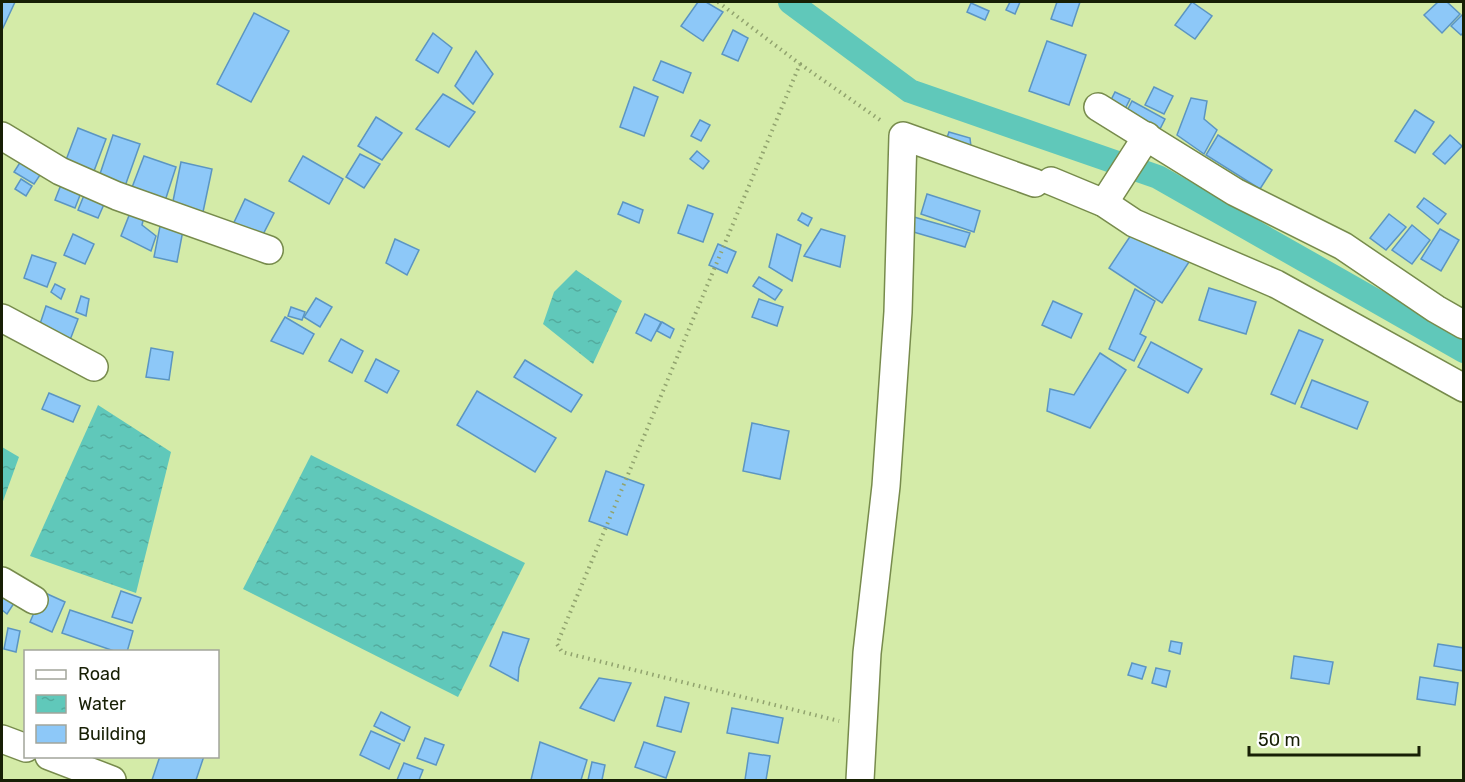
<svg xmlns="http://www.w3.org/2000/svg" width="1465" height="782" viewBox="0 0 1465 782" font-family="Rubik,sans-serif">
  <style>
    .water { fill: url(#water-ripples) }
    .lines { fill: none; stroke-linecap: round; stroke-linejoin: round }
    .canal { stroke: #60c8ba; stroke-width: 24 }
    .building { fill: #8dc8f8; stroke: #5b95c2; stroke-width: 1.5 }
    .street-casing { stroke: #778b4c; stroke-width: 30 }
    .path { stroke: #91a36e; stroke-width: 4; stroke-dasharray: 1.5 4.5; stroke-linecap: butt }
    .street { stroke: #fff; stroke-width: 27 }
  </style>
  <defs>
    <pattern id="water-ripples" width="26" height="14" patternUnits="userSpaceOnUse" patternTransform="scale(1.5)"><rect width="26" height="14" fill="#60c8ba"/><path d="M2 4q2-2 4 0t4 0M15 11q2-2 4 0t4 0" fill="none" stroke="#53ab9e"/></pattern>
  </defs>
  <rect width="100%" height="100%" fill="#d4eba8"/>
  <g class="water">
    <polygon points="576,270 622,301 593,364 543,324 554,292"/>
    <polygon points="98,405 171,452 136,593 30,556"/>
    <polygon points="2,447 19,457 2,504"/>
    <polygon points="311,455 525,563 458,697 243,589"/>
  </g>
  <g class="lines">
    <polyline class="canal" points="790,2 910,91 1158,177 1464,351"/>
  </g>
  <g class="building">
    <polygon points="2,2 15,2 2,30"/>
    <polygon points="698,2 706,2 723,12 703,41 681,26"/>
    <polygon points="1010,2 1020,2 1015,14 1006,10"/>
    <polygon points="1057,2 1080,2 1072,26 1051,19"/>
    <polygon points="1192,2 1212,16 1195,39 1175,25"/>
    <polygon points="1438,2 1447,2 1460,14 1442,33 1424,15"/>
    <polygon points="971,3 989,11 985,20 967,12"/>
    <polygon points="254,13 289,31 251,102 217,84"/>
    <polygon points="1464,13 1464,32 1461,35 1451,26"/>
    <polygon points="733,30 748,38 738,61 722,54"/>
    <polygon points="433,33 452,48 438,73 416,60"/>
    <polygon points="1047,41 1086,55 1069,105 1029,91"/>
    <polygon points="476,51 493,74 473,104 455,86"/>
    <polygon points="661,61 691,73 683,93 653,80"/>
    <polygon points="634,87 658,97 644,136 620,127"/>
    <polygon points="1154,87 1173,96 1164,114 1145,105"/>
    <polygon points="1115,92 1130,99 1122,115 1107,108"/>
    <polygon points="443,94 475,112 449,147 416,129"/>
    <polygon points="1191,98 1207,101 1204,119 1217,130 1204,154 1177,135"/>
    <polygon points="1132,101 1165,119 1157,135 1124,117"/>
    <polygon points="1415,110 1434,122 1415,153 1395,141"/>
    <polygon points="376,117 402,133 382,160 358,146"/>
    <polygon points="700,120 710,125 701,141 691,136"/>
    <polygon points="78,128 106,139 94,171 66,160"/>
    <polygon points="949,132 970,138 974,173 938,163"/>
    <polygon points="113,135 140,144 124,189 98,180"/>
    <polygon points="1218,135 1272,170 1260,189 1206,155"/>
    <polygon points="1450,135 1462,146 1445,164 1433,154"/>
    <polygon points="697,151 709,161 703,169 690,159"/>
    <polygon points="26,153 46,166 34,184 14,172"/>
    <polygon points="360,154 380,164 364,188 346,177"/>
    <polygon points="144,156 176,167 165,201 131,190"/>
    <polygon points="303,156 343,179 329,204 289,181"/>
    <polygon points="181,162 212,169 203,212 172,206"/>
    <polygon points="64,177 84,185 75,208 55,200"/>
    <polygon points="21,179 32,186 26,196 15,189"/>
    <polygon points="87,188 108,195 98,218 78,210"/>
    <polygon points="927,194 980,211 974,232 921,214"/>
    <polygon points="1424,198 1446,214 1438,224 1417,207"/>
    <polygon points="245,199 274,213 258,244 230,231"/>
    <polygon points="623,202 643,210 639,223 618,214"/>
    <polygon points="688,205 713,214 703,242 678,233"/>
    <polygon points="132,208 145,212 142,225 156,236 151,251 121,236"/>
    <polygon points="802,213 812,218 808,226 798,220"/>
    <polygon points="1389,214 1406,227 1386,250 1370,238"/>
    <polygon points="914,217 970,233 965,247 910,231"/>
    <polygon points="161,221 184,225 177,262 154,257"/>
    <polygon points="1412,225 1430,240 1412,264 1392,250"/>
    <polygon points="821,229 845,236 840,267 804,256"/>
    <polygon points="1440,229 1459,240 1441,271 1421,259"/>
    <polygon points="73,234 94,244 85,264 64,255"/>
    <polygon points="777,234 801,245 792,281 769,267"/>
    <polygon points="1131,235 1163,251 1171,245 1191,259 1162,303 1109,268"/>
    <polygon points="395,239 419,250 407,275 386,263"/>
    <polygon points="718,244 736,252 727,273 709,265"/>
    <polygon points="32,255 56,263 47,287 24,278"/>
    <polygon points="759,277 782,290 775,300 753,286"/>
    <polygon points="55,284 65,289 61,299 51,292"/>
    <polygon points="1209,288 1256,302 1246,334 1199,320"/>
    <polygon points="1135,289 1155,301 1140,334 1146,337 1134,361 1109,349"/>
    <polygon points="81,296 89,299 86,316 76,312"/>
    <polygon points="316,298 332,307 320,327 304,317"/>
    <polygon points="759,299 783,307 777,326 752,317"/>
    <polygon points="1053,301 1082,314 1071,338 1042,325"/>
    <polygon points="46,306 78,319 70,340 39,327"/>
    <polygon points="291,307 305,312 302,320 288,316"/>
    <polygon points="645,314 661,322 651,341 636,333"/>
    <polygon points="285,317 314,334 303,354 271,341"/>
    <polygon points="662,322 674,329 670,338 657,331"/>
    <polygon points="1299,330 1323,340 1295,404 1271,394"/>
    <polygon points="341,339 363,351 352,373 329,361"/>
    <polygon points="1151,342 1202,369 1188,393 1138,367"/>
    <polygon points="151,348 173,352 169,380 146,377"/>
    <polygon points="1100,353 1126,370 1090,428 1047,411 1050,389 1074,395"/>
    <polygon points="376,359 399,371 387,393 365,381"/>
    <polygon points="525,360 582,395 571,412 514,377"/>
    <polygon points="1312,380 1368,402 1357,429 1301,407"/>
    <polygon points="477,391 556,438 535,472 457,425"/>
    <polygon points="49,393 80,406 73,422 42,409"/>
    <polygon points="752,423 789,431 780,479 743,471"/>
    <polygon points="606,471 644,485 627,535 589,521"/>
    <polygon points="2,589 18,597 7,614 2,610"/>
    <polygon points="121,591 141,598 132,623 112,617"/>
    <polygon points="43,592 65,602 52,632 30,622"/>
    <polygon points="70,610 133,631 127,652 117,652 62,633"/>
    <polygon points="8,628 20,631 16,652 4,649"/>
    <polygon points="503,632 529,639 519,668 518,681 490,666"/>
    <polygon points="1171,641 1182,643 1180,654 1169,651"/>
    <polygon points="1438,644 1464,648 1464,671 1434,666"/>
    <polygon points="1294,656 1333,662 1329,684 1291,678"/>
    <polygon points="1132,663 1146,667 1142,679 1128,675"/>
    <polygon points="1156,668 1170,671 1166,687 1152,683"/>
    <polygon points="1420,677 1458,683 1455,705 1417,699"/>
    <polygon points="599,678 631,683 614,721 580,708"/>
    <polygon points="665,697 689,703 681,732 657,726"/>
    <polygon points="732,708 783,718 778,743 727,733"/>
    <polygon points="381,712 410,727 404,741 374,726"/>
    <polygon points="371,731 400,744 389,769 360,755"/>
    <polygon points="425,738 444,745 436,765 417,758"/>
    <polygon points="540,742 587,760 581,780 531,780"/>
    <polygon points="644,742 675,752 666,778 635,767"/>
    <polygon points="749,753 770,756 766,780 745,780"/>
    <polygon points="160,756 204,756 196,780 152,780"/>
    <polygon points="592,762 605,765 602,780 588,780"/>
    <polygon points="404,763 423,770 419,780 397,780"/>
  </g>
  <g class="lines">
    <g class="street-casing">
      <g id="street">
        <polyline points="1098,107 1235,192 1343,246 1436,309 1464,325"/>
        <polyline points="2,136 60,171 117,196 269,250"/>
        <polyline points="1051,181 1104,203 1134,223 1276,284 1464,388"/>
        <polyline points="1104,203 1147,136"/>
        <polyline points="2,318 94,367"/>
        <polyline points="2,581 34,600"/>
        <polyline points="2,739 26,748"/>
        <polyline points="49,756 112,780"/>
        <polyline points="860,780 867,653 886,486 898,312 903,136 1035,183"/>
      </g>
    </g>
    <g class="path">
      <polyline points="718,2 800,64 557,644 562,652 839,721"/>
      <polyline points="800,64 883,122"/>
    </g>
    <use href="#street" class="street"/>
  </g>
  <rect width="1465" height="782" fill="none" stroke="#171f05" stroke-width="6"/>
  <rect x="24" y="650" width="195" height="108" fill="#ffffff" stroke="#a2a59b" stroke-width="1.5"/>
  <rect x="36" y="670" width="30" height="9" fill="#ffffff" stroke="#a2a59b" stroke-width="1.5"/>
  <text x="78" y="680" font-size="18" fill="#171f05">Road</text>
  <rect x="36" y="695" width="30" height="18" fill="url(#water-ripples)" stroke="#a2a59b" stroke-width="1.5"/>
  <text x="78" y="710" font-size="18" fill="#171f05">Water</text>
  <rect x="36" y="725" width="30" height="18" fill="#8dc8f8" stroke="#a2a59b" stroke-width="1.5"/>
  <text x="78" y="740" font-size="18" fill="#171f05">Building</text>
  <path d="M1249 746v9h170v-9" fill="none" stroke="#171f05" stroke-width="3"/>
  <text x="1258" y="746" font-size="18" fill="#171f05" stroke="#ffffff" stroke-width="4.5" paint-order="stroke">50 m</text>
</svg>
